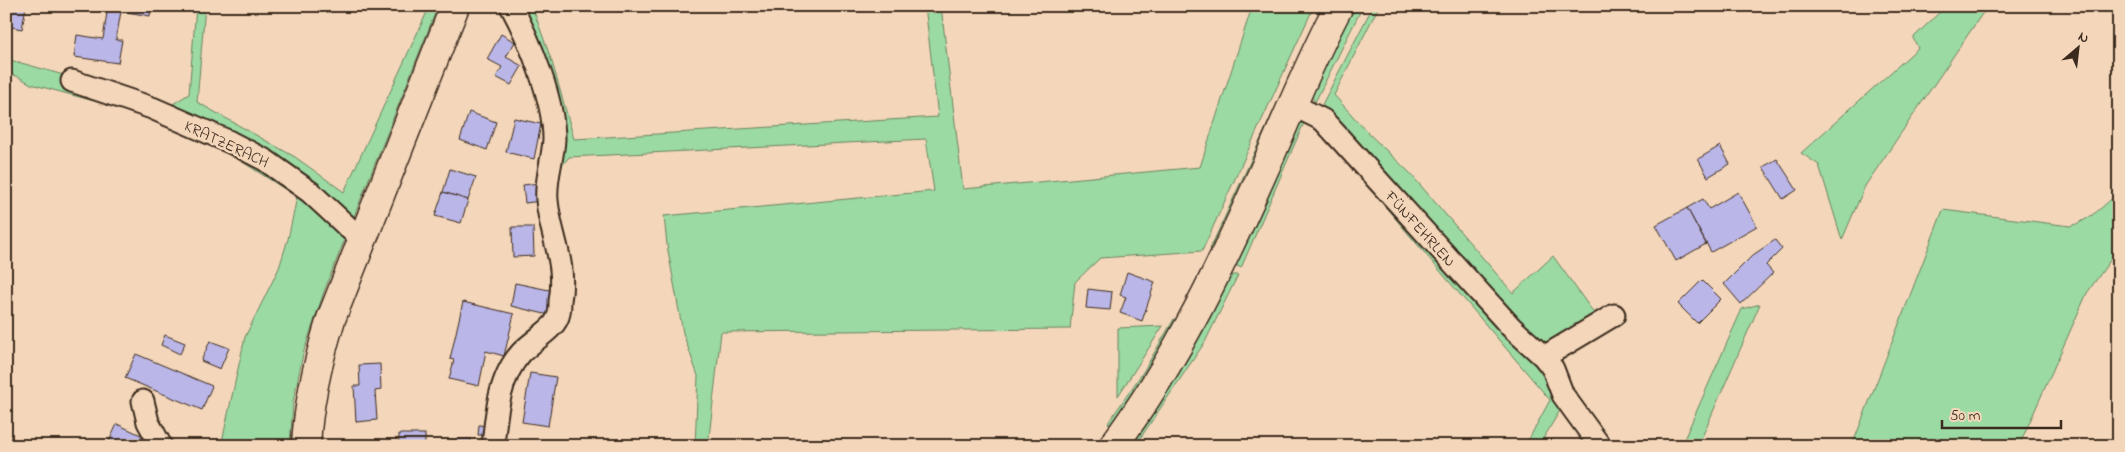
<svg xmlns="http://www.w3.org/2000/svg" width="2125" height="452" viewBox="0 0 2125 452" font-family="'Indie Flower',sans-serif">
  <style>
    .green { fill: #9bdaa3; stroke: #6b8260 }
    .building { fill: #bab6e8; stroke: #3b2a1e }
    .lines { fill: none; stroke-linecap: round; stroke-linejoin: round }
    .minor-casing { stroke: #3b2a1e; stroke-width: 25 }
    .major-casing { stroke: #3b2a1e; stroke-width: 31 }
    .minor { stroke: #f4d7ba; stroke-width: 21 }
    .major { stroke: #f4d7ba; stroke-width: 28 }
    .labels { text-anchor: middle; stroke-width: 5; stroke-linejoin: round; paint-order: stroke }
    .street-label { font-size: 16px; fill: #3b2a1e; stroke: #f4d7ba }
  </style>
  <rect width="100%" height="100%" fill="#f4d7ba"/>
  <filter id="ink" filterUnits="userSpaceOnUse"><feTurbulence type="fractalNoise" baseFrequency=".02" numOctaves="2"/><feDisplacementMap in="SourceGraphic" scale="10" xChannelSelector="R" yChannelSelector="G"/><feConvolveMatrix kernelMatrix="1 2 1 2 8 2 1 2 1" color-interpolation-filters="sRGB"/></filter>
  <g filter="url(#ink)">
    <g class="green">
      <path d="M196,6h9l-8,96 98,55 49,35 82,-178 -2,-8h14l-113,283 -22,65 -10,49 -3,43h-69l24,-109 34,-69 9,-29 9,-42 -59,-38 -81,-41 -126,-34 -14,-8 -11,-2v-15c54,14 106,30 157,51l26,-16z"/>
      <polygon points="517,6 532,6 552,62 574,139 938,117 925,6 941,6 963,189 1200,167 1250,13 1250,6 1314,6 1202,251 1100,258 1075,282 1070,329 721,332 708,446 695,446 698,376 683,333 667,245 664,216 934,191 926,139 569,157 557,172 554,170"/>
      <polygon points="1352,6 1363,6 1315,102 1310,94"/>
      <polygon points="1373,6 1379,6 1334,95 1368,133 1409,172 1513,293 1553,256 1601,323 1545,357 1566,400 1539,446 1525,446 1550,400 1313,122"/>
      <polygon points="1946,6 1992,6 1982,14 1865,186 1842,240 1819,165 1801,153 1918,48 1913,38"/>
      <polygon points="1321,8 1326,12 1217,253 1210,249"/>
      <polygon points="1299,116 1306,118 1241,268 1234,264"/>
      <path d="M2119,191v57l-32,45 -68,153h-167l91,-236 127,16c17,-4 37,-22 49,-35z"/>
      <polygon points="1228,275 1238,275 1205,342 1135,446 1129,446"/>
      <polygon points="1760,304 1698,446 1681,446 1742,309"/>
      <polygon points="1174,319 1179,321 1114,428 1108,423 1143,372"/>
      <polygon points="1163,326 1118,396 1118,328"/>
    </g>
    <g class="building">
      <polygon points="6,6 26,6 22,29 6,26"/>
      <polygon points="108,6 151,6 150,16 121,11 116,40 122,40 118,63 74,57 77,35 103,39"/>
      <polygon points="501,34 515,42 506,57 522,66 511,85 496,77 502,67 487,59"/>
      <polygon points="469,112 496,122 487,150 460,140"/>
      <polygon points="514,118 541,124 534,159 506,152"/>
      <polygon points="1720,146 1730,164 1708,177 1698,159"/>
      <polygon points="1777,159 1797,190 1783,199 1763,167"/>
      <polygon points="450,169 476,177 468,200 443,192"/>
      <polygon points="539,183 541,201 525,203 523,185"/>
      <polygon points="443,192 468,200 461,223 435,216"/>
      <polygon points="1738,192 1757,226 1711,252 1687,208 1703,199 1709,209"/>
      <polygon points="1687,208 1706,244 1676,261 1656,225"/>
      <polygon points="512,227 533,227 534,256 513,257"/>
      <polygon points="1775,240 1782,249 1766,265 1773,273 1741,304 1724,284 1753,255"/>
      <polygon points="1127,272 1155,282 1142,321 1120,313 1126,297 1120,295"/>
      <polygon points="1702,280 1721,299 1697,323 1678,304"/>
      <polygon points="515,283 554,291 549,315 511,306"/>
      <polygon points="1088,289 1112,292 1110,310 1086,308"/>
      <polygon points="463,302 514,314 504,356 486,351 479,386 449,379 454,360 450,359"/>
      <polygon points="165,335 185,343 180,354 161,345"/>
      <polygon points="210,341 229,348 220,369 201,361"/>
      <polygon points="136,354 212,386 202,410 125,378"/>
      <polygon points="380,364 381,390 375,391 377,420 356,422 354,386 360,386 359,365"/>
      <polygon points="530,373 556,377 548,426 522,422"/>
      <polygon points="117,424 143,436 138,446 107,446"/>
      <polygon points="479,425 488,426 487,435 478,435"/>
      <rect x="399" y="434" width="26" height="12"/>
      <polygon points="471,439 471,446 450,446 449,440"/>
    </g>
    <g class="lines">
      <g class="minor-casing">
        <g id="minor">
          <polyline points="72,81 152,108 230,142 265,160 310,192 351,230 364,235"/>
          <polyline points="1293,105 1323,120 1511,327 1544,357 1553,369 1563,395 1600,446"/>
          <polyline points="1544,357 1614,315"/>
          <polyline points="143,401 148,422 161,446"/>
          <path d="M493,446c3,-32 6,-69 28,-93 8,-9 33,-25 36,-34 3,-5 3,-13 3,-18 7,-40 -10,-65 -13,-101 -2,-21 6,-40 7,-61 0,-39 -24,-98 -43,-133"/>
        </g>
      </g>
      <g class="major-casing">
        <g id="major">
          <path d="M306,446c2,-44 12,-85 25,-127l124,-313"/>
          <path d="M1113,446c65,-87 111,-186 155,-285 23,-52 44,-105 71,-155"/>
        </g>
      </g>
      <use href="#minor" class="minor"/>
      <use href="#major" class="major"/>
    </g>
  </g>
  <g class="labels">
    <g class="street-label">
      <text transform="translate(227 143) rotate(25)" y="6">KRATZERACH</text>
      <text transform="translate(1421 228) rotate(48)" y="6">FÜNFEHRLEN</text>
    </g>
  </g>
  <rect width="2125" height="452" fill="none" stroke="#f4d7ba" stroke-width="25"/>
  <rect x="12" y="12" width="2100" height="427" fill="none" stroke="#3b2a1e" stroke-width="2" filter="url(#ink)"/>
  <g transform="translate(2078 48) rotate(28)" stroke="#f4d7ba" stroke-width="4" paint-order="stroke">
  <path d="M0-4L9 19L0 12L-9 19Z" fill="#3b2a1e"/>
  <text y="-8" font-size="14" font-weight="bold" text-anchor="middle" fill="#3b2a1e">N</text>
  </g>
  <path d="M1942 420v8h119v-8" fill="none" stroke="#3b2a1e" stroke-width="2.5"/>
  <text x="1950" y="420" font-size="15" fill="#3b2a1e" stroke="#f4d7ba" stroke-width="4" paint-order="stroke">50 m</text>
</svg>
